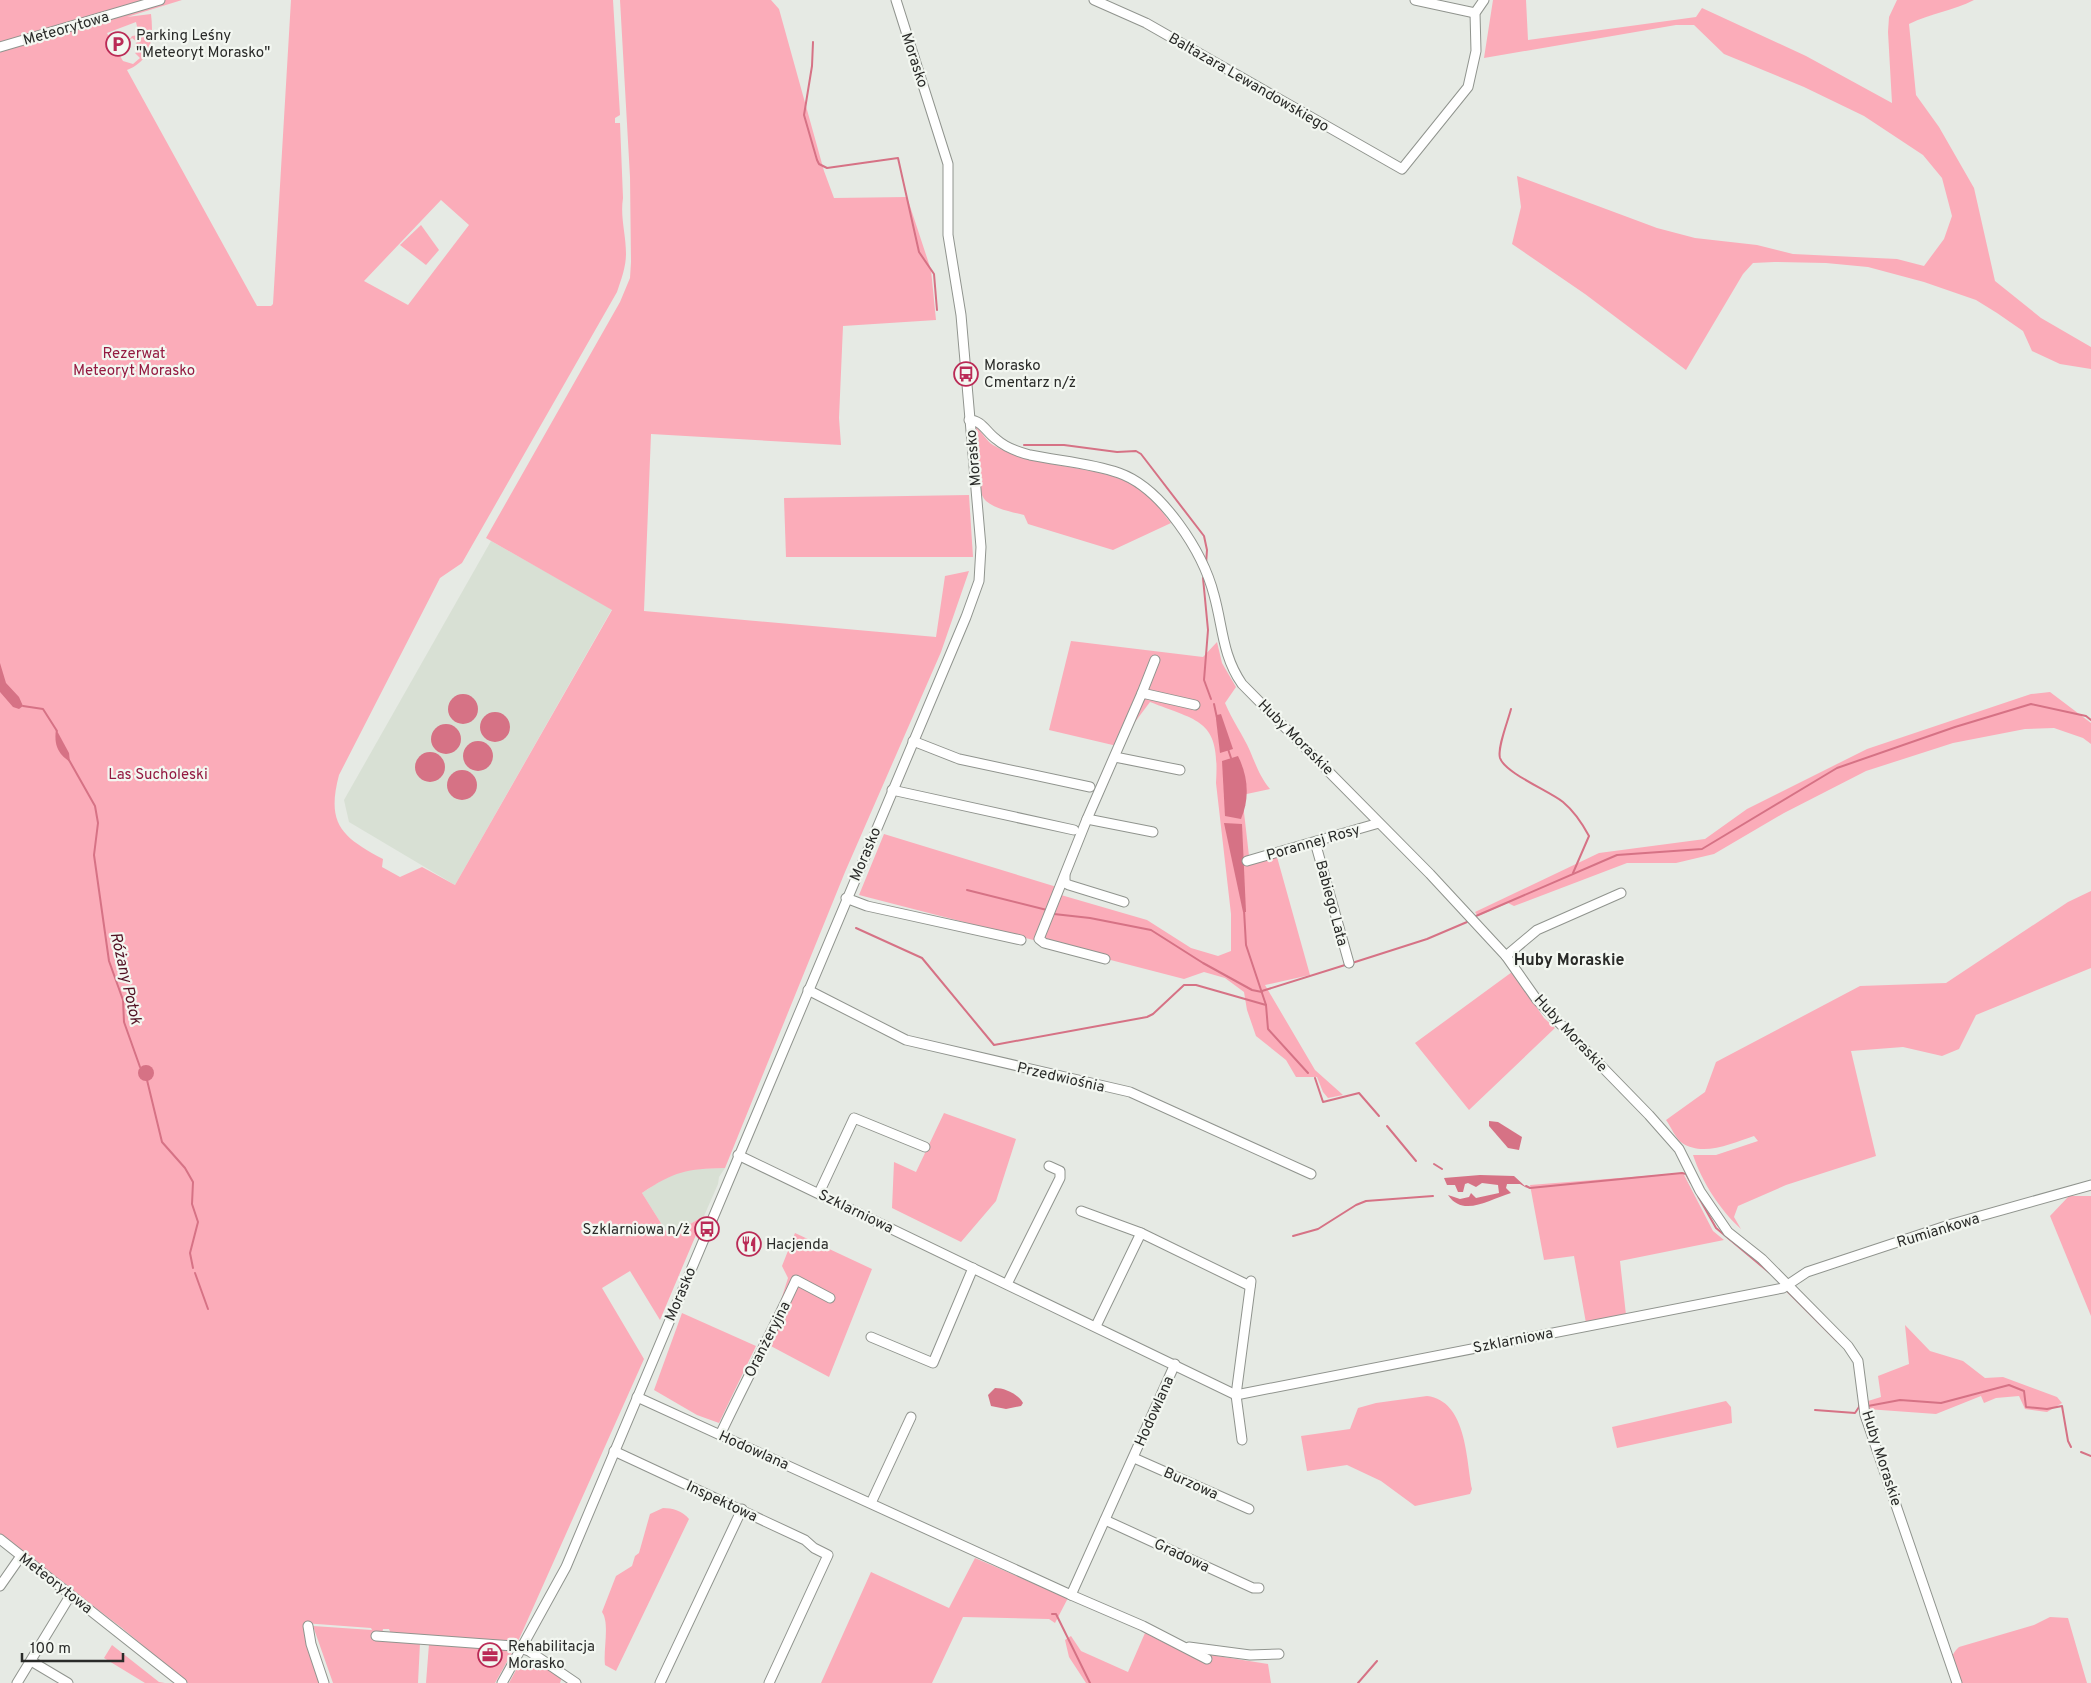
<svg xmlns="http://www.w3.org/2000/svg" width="2091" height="1683" viewBox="0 0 2091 1683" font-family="Overpass,sans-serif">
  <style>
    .built { fill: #d8e0d4 }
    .green { fill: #fbacb9; fill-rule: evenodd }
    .water { fill: #d67285 }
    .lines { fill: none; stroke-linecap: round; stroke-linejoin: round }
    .stream { stroke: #d67285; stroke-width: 2 }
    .minor-casing { stroke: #90948e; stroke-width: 11 }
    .minor { stroke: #fff; stroke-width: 9 }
    .labels { text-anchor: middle; stroke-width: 4.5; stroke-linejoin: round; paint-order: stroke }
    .street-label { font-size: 15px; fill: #2a2b29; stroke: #f3f7f1 }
    .poi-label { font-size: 15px; fill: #2a2b29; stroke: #f3f7f1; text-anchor: start }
    .park-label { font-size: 15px; fill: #941a41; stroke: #f3f7f1 }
    .neighbourhood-label { font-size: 16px; font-weight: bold; fill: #2a2b29; stroke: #f3f7f1 }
    .water-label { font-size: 16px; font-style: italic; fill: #511123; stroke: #f3f7f1 }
  </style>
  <rect width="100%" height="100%" fill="#e6eae4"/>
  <g class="built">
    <polygon points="491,541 612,609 455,885 349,822 344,800"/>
    <polygon points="725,1168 719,1177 718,1184 704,1216 669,1236 642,1193 668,1176 692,1169"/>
  </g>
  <g class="green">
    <path d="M0,0h182l-55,17 24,-3c3,24 0,47 -24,56l130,236h14l2,-2 18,-304h322l7,115 -5,3v5h5l3,75c-3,19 3,36 3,56 0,13 -5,26 -9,38l-155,271 -22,15 -101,197c-13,49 3,62 44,84l-1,8 18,10 22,-10 33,18 157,-275 -126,-72 134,-236 10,-24 1,-16 -1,-85 -10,-177h151l8,9 45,162 10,27 73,-1 24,73 5,50 -93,6 -4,92 2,27 -190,-11 -7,177 292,26 9,-61 24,-5 -28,81 -96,220 -120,296c-39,1 -50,3 -83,25l27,43 35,-20 -44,104 -30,-49 -28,17 42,71 -124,278 -3,6 -126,-9 -2,-5h-6l-1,5 -9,-1 3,8 44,2 -2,40h-85l-20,-57 59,4 -1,-2 -68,-5 20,60h-135l-66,-55 -122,-93zM136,22l3,13 -7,1 -4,6 4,-4 5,4 -3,5 6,-1 2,5 -7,2 5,5 -7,6 -10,-3 -9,-15h3l3,9 7,-4 -5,-1 -2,-6h-7l-6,-11zM441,200l28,25 -61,80 -44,-24z"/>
    <path d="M1493,0h33l2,40 168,-23 6,-9 104,48 86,47 -4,-71 1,-15 8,-17h77c-21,11 -43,13 -65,24l7,71 23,32 35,61 21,93 46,37 50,29v22l-31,-5 -28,-13 -9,-20 -26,-18 -21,-13 -52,-18 -56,-15 -42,-4 -52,-1 -21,1 -10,11 -57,96 -101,-76 -73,-50 9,-37 -4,-31 140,52 38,10 62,7 36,9 104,5 27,7 20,-27 8,-23 -10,-38 -19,-23 -59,-39 -60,-29 -80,-33 -30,-29h-18l-192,33z"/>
    <polygon points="421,225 439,250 426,265 400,245"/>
    <path d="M975,426c7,5 11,15 18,19 46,27 115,17 153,48 10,8 17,21 25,30l-58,27 -85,-26 -4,-9c-12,-3 -29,-6 -38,-14 -12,-11 -11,-57 -13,-73z"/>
    <polygon points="969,495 973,557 786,557 784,498"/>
    <path d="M1071,641l132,16 14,-15 5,21 14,24 -11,16c7,17 18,32 25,48 6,14 10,26 20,38l-28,6 7,61 -2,9 30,-8 33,118 -45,10 50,85 28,25 -15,3 -5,-6 -6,-15h-21l-10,-17 -30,-24 -9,-26 -3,-18 -19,-14 -21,-6 -20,7 -325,-84 25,-61 176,54 1,7 86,25 44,28 27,8 13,-5v-37l-15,-131c4,-63 -15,-61 -66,-81l-33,44 -68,-16z"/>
    <polygon points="2050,692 2091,723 2091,744 2083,738 2054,728 2025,729 1953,743 1866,771 1784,813 1714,854 1676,863 1627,863 1514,906 1508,903 1478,916 1475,912 1599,853 1705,839 1747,809 1867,749 2031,694"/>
    <path d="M2091,891v77l-115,47 -17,34 -17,7 -39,-9 -52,4 25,105 -90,29 -48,21 -4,11 7,12c-21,-19 -39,-47 -48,-74h23l42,-14 -4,-5c-21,7 -51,21 -72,7 -6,-4 -11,-16 -16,-23l39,-28 11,-30 144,-76 86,-3 122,-81z"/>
    <polygon points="1512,972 1544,1018 1555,1028 1469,1110 1415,1043"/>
    <polygon points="944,1113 1016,1139 996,1201 961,1242 892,1208 894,1162 916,1172"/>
    <polygon points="1683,1173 1713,1231 1724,1240 1620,1261 1626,1315 1586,1323 1574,1256 1544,1260 1530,1185"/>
    <polygon points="2069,1196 2091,1196 2091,1316 2050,1216"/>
    <polygon points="795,1233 872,1269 829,1377 767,1344 788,1278 782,1266"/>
    <polygon points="682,1313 756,1346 719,1423 697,1415 654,1390"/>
    <polygon points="1905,1325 1930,1351 1963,1361 1985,1378 2003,1377 2057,1397 2062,1403 2047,1412 2025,1409 2019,1396 1996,1398 1984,1403 1981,1396 1936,1414 1867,1409 1868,1401 1881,1397 1878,1376 1909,1364"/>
    <path d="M1427,1396c40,5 39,63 45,93l-2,5 -55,12 -34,-25 -34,-16 -40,6 -6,-35 49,-7 8,-21 18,-5z"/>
    <polygon points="1726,1401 1731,1407 1732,1423 1617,1448 1612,1427"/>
    <path d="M663,1508c9,0 20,3 26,11l-73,152 -11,-6c-2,-15 5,-42 -3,-53l14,-36 16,-10 3,-10 4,-3 11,-39z"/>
    <polygon points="975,1558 1068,1598 1055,1623 1049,1619 963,1617 932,1683 821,1683 871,1572 949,1608"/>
    <path d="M2050,1617l18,1 19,65h-131c-4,-15 -10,-24 3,-36l75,-22z"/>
    <polygon points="1145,1633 1179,1650 1268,1664 1271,1683 1086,1683 1069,1657 1065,1640 1071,1636 1081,1651 1128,1672"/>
    <polygon points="429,1644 514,1649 495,1683 426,1683"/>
    <polygon points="112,1645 159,1682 165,1683 145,1683 104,1658"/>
    <polygon points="522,1659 532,1659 562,1677 560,1683 509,1683"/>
  </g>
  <g class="water">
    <polygon points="0,663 6,683 19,697 23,706 19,709 13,707 0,692"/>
    <circle cx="463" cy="709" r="15"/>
    <circle cx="495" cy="727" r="15"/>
    <polygon points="1221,714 1233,749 1220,753 1216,719 1217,715"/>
    <circle cx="446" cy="739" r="15"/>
    <path d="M56,729l13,24 1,9c-13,-9 -16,-18 -14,-33z"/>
    <circle cx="478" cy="756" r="15"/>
    <circle cx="430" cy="767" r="15"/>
    <path d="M1238,756c10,20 12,42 3,63l-16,-3 -3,-55z"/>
    <circle cx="462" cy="785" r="15"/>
    <polygon points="1224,823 1242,824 1246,912 1243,912"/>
    <circle cx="146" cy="1073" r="8"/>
    <polygon points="1489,1121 1498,1122 1522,1137 1519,1150 1508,1148 1489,1126"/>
    <path d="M1480,1175l34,1 13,12 -7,-4h-13l-1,4 5,5c-21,6 -48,25 -63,2l12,4 9,-2 2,-4 5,5 23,-5 -1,-8 -16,-2 -6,4 -8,-4 -3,1 -2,8h-5l-3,-7h-8l-3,-7z"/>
    <path d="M995,1388c10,0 23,6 28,15l-2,3 -15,3 -15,-3 -3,-11z"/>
  </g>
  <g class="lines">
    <g class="stream">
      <polyline points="813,42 812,66 804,115 817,160 819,164 827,168 898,158 919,252 934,274 937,310"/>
      <polyline points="1024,445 1064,445 1117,452 1136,451 1141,454 1204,536 1207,550 1206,564"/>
      <polyline points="1203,578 1208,630 1204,680 1211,699"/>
      <polyline points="1214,704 1217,718"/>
      <polyline points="23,706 43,709 57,731"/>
      <path d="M1511,709c-3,12 -14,39 -11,49 5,15 49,33 63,44 12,10 19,21 26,34l-16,37"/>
      <polyline points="1228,749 1231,758"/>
      <polyline points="69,760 95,806 98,823 94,855 109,961 123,1000 124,1022 140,1067"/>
      <polyline points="967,890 1047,910"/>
      <polyline points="1244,910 1246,945 1266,1005 1268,1029 1308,1073"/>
      <polyline points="1054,914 1090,918 1151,930 1203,963 1252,990 1262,992"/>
      <polyline points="1476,916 1617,855 1702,849 1837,768 1955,727 2031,704 2086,716 2091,720"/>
      <polyline points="856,928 922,958 994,1045 1147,1017 1153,1014 1184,985 1196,985 1266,1005"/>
      <polyline points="1352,963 1427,939 1467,922"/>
      <polyline points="1262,991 1345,965"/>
      <polyline points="1315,1078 1323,1102 1359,1093 1379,1116"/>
      <polyline points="147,1080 162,1142 185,1168 193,1182 192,1204 198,1222 190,1253 193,1268"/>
      <polyline points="1387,1126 1416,1161"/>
      <polyline points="1434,1164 1442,1169"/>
      <polyline points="1526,1186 1530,1188 1682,1173 1686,1174 1691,1183"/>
      <polyline points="1698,1196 1716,1228 1771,1274"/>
      <polyline points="1293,1236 1318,1229 1356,1205 1366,1201 1433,1196"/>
      <polyline points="195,1273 208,1309"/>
      <polyline points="1787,1291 1837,1341"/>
      <polyline points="1868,1406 1900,1400 1941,1403 2009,1385 2024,1391 2026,1407 2047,1409 2062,1406 2068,1441 2071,1447"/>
      <polyline points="1815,1410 1855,1413 1859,1407 1859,1403"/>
      <polyline points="2081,1452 2091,1456"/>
      <polyline points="1052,1614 1056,1614 1090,1683"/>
      <polyline points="1358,1683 1377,1661"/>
    </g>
    <g class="minor-casing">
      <g id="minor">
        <polyline points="1094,0 1146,23 1402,169 1468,87 1476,51 1475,13 1484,0"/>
        <polyline points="1415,0 1475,13"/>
        <polyline points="0,47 160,0"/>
        <path d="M969,420c13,0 17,12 27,19 9,8 22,13 34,16 29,6 61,8 89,18 43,15 84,79 95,122 9,32 8,60 28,89l188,190 76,82 31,44 112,115 30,34 21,42 28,41 34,27 86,87 10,15 7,54 92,268"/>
        <polyline points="1142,693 1155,660"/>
        <polyline points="913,741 959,759 1090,787"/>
        <polyline points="1115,757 1180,770"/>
        <polyline points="892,790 1074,830"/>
        <polyline points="1087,819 1153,832"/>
        <polyline points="1315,842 1349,963"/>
        <polyline points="1247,861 1379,823"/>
        <polyline points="1065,876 1065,883 1069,885 1124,902"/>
        <polyline points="846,898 867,906 1021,940"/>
        <polyline points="1506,956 1537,930 1621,893"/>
        <polyline points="1105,959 1044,943 1039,939 1087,819 1142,693 1195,705"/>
        <polyline points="808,990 906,1040 1130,1092 1311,1174"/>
        <polyline points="738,1155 1236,1395 1783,1288 1807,1272 1952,1224 2091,1185"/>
        <polyline points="819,1193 854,1118 925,1147"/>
        <polyline points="1081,1211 1141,1233 1096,1326"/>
        <polyline points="1141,1233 1250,1286"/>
        <polyline points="1007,1284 1060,1178 1060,1171 1049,1166"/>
        <polyline points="871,1337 933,1363 973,1268"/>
        <polyline points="637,1397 1071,1595 1175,1364"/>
        <path d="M720,1435c25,-53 52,-103 76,-155l34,18"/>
        <polyline points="1242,1440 1236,1395 1251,1281"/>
        <polyline points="614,1451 805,1540 814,1548 828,1555 769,1683"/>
        <polyline points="1134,1458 1249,1509"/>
        <polyline points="871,1503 911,1417"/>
        <polyline points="1105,1520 1253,1588 1259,1588"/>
        <polyline points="0,1539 182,1683"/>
        <polyline points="0,1586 21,1556"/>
        <polyline points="1071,1595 1143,1626 1207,1659"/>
        <polyline points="308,1626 311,1644 324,1683"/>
        <polyline points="376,1636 515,1646 529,1651 576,1683"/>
        <polyline points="1189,1647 1250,1655 1279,1654"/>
        <polyline points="31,1661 68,1683"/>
        <polyline points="17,1683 70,1596"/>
        <polyline points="502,1683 566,1567 966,617 979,581 981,547 961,315 948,235 948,164 896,0"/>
        <polyline points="660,1683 742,1509"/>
      </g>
    </g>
    <use href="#minor" class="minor"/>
  </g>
  <defs>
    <g id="parking-ring" transform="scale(1.25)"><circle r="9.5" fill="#f3f7f1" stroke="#ba2b56" stroke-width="1.5"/><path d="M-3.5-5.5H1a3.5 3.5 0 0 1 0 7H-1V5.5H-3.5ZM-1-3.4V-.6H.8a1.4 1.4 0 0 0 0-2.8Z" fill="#ba2b56"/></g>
    <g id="bus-ring" transform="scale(1.25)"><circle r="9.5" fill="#f3f7f1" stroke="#ba2b56" stroke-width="1.5"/><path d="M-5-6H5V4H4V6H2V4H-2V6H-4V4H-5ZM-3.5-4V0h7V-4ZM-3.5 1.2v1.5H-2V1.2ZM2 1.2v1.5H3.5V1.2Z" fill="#ba2b56"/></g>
    <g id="restaurant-ring" transform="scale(1.25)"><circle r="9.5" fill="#f3f7f1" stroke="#ba2b56" stroke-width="1.5"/><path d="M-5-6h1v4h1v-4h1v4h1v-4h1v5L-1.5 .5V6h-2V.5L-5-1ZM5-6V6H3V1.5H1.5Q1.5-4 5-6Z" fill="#ba2b56"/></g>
    <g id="office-ring" transform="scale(1.25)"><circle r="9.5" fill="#f3f7f1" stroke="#ba2b56" stroke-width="1.5"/><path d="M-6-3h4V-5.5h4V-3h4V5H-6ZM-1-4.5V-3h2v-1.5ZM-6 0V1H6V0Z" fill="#ba2b56"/></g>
  </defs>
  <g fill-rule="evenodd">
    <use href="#parking-ring" x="118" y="44"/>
    <use href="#bus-ring" x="966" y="374"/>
    <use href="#bus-ring" x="707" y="1229"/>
    <use href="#restaurant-ring" x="749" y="1244"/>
    <use href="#office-ring" x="490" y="1655"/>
  </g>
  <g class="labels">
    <g class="street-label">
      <text transform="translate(66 28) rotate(-16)" y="5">Meteorytowa</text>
      <text transform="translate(915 60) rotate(72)" y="5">Morasko</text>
      <text transform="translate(1249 82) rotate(30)" y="5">Baltazara Lewandowskiego</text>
      <text transform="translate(973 458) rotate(-95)" y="5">Morasko</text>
      <text transform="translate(1296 737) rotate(45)" y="5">Huby Moraskie</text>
      <text transform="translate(1313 842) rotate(-16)" y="5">Porannej Rosy</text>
      <text transform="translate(865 854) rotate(-67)" y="5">Morasko</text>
      <text transform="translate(1332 903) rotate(75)" y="5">Babiego Lata</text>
      <text transform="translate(1571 1033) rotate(47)" y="5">Huby Moraskie</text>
      <text transform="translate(1061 1077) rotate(13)" y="5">Przedwiośnia</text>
      <text transform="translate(856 1211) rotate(26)" y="5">Szklarniowa</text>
      <text transform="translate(1938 1230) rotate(-17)" y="5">Rumiankowa</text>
      <text transform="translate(680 1294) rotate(-67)" y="5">Morasko</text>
      <text transform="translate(767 1339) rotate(-63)" y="5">Oranżeryjna</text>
      <text transform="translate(1513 1340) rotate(-11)" y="5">Szklarniowa</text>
      <text transform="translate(1154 1411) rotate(-66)" y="5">Hodowlana</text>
      <text transform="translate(754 1450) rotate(24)" y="5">Hodowlana</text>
      <text transform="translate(1882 1458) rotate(72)" y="5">Huby Moraskie</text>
      <text transform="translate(1191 1483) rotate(24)" y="5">Burzowa</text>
      <text transform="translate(722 1501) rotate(25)" y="5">Inspektowa</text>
      <text transform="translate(1182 1555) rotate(25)" y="5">Gradowa</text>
      <text transform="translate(56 1583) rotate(38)" y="5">Meteorytowa</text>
    </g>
    <g class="poi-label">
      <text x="136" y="40">Parking Leśny<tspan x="136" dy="17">"Meteoryt Morasko"</tspan></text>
      <text x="984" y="370">Morasko<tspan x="984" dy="17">Cmentarz n/ż</tspan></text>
      <text x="690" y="1234" text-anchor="end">Szklarniowa n/ż</text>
      <text x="766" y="1249">Hacjenda</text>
      <text x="508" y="1651">Rehabilitacja<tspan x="508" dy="17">Morasko</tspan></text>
    </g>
    <g class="park-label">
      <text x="134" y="358">Rezerwat<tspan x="134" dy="17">Meteoryt Morasko</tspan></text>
      <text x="158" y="779">Las Sucholeski</text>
    </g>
    <g class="neighbourhood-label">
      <text x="1569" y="965">Huby Moraskie</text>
    </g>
    <g class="water-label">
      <text transform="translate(127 978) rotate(77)" y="6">Różany Potok</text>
    </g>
  </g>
  <path d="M22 1653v8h101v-8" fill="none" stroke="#2a2b29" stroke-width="2.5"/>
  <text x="30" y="1653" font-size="15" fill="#2a2b29" stroke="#f3f7f1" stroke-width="4" paint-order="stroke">100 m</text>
</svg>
